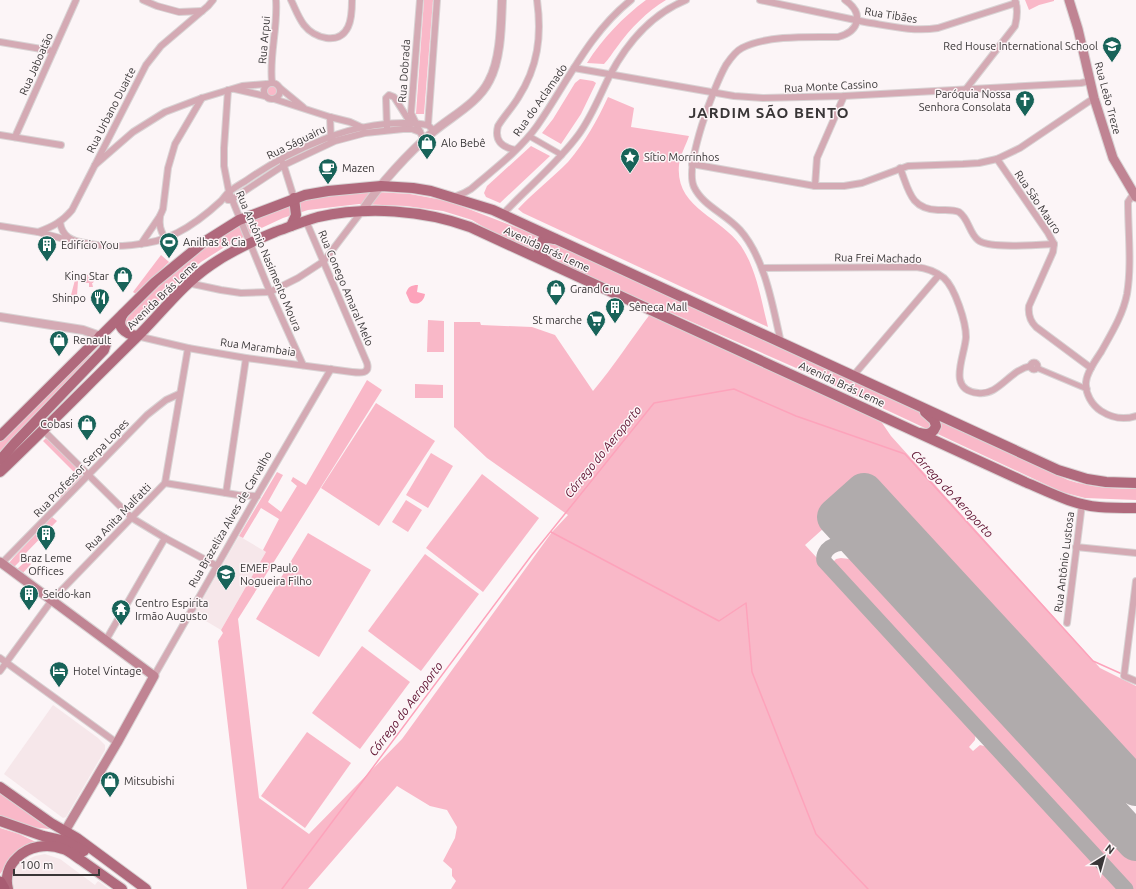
<svg xmlns="http://www.w3.org/2000/svg" width="1136" height="889" viewBox="0 0 1136 889" font-family="Ubuntu,sans-serif">
  <style>
    .built { fill: #f6e7ea }
    .green { fill: #f9b8c8 }
    .water { fill: #fda3bb }
    .lines { fill: none; stroke-linecap: round; stroke-linejoin: round }
    .stream { stroke: #fda3bb; stroke-width: 1.5 }
    .taxiway { stroke: #b0abac; stroke-width: 15 }
    .runway { stroke: #b0abac; stroke-width: 38 }
    .pedestrian-casing { stroke: #d9d3d4; stroke-width: 7 }
    .minor-casing { stroke: #d9d3d4; stroke-width: 8 }
    .tertiary-casing { stroke: #d9d3d4; stroke-width: 10 }
    .secondary-casing { stroke: #d9d3d4; stroke-width: 11 }
    .primary-casing { stroke: #d9d3d4; stroke-width: 12 }
    .trunk-casing { stroke: #d9d3d4; stroke-width: 13 }
    .pedestrian { stroke: #d4aab4; stroke-width: 5 }
    .minor { stroke: #d4aab4; stroke-width: 6 }
    .tertiary { stroke: #d4aab4; stroke-width: 8 }
    .secondary { stroke: #c08493; stroke-width: 9 }
    .primary { stroke: #b0697c; stroke-width: 10 }
    .trunk { stroke: #a85c72; stroke-width: 11 }
    .labels { text-anchor: middle; stroke-width: 3; stroke-linejoin: round; paint-order: stroke }
    .street-label { font-size: 11px; fill: #393637; stroke: #fcf5f7 }
    .poi-label { font-size: 11px; fill: #393637; stroke: #fcf5f7; text-anchor: start }
    .water-label { font-size: 12px; font-style: italic; fill: #5c0e2d; stroke: #fcf5f7 }
    .district-label { font-size: 15px; font-weight: bold; letter-spacing: 1px; fill: #393637; stroke: #fcf5f7 }
  </style>
  <rect width="100%" height="100%" fill="#fcf5f7"/>
  <g class="built">
    <polygon points="239,536 266,552 221,630 194,614"/>
    <polygon points="53,705 98,738 105,745 105,750 66,817 63,818 4,774"/>
    <polygon points="45,854 60,859 95,885 98,881 109,889 13,889 13,876 20,862 25,857 27,860 35,856"/>
  </g>
  <g class="green">
    <polygon points="424,0 433,0 424,114 416,114"/>
    <path d="M646,0h20c-19,11 -36,29 -49,47 -5,6 -8,12 -13,17l-17,-1c15,-24 36,-46 59,-63z"/>
    <polygon points="1025,0 1054,0 1054,1 1039,5 1029,10"/>
    <polygon points="580,79 593,81 596,83 581,114 561,144 542,133 553,119 575,83"/>
    <circle cx="272" cy="91" r="5.5"/>
    <path d="M608,97l26,11 -3,19 58,9c-3,9 -9,19 -10,29 -4,43 41,51 62,81 16,24 20,54 27,81l-245,-114 -5,-4c16,-17 34,-31 50,-47 17,-20 29,-41 40,-65z"/>
    <polygon points="531,146 550,156 500,203 486,197 484,193 487,186"/>
    <path d="M360,191l50,3 38,7 80,31 540,248c22,7 45,9 68,9v11l-51,-2 -23,-6 -259,-121 -213,-94 -93,-42 -25,-15 -29,-9 -37,-5 -47,-2 -51,6 -25,8 -32,15 -28,15 -22,14 -21,17 -55,58 -10,-11 76,-70 46,-29 60,-26z"/>
    <polygon points="161,255 169,262 136,294 133,292"/>
    <polygon points="83,274 88,275 88,277 95,278 93,283 92,283 93,287 89,287 89,283 83,283 81,281"/>
    <polygon points="75,280 78,281 77,296 71,295"/>
    <path d="M651,313l227,104 13,19 209,232 36,18v101l-272,-295 -59,53 171,185 -1,10 -6,7 4,4 7,-6 12,3 131,141h-672l5,-8 -4,-5v-7l-9,-8 12,-23 2,-11 -10,-17 -17,-4 -33,-20 -89,103h-61l-29,-248 5,-8 -2,-3 45,-78 -3,-2 16,-31 -18,-11 -18,30 -4,-2 38,-64 6,3 -15,27 13,10 16,-26 -6,-5 2,-4 13,8 61,-105 15,10 -144,229 21,179 50,36 93,-95 150,-207 16,-17 -81,-57 -33,-31v-105h26l1,3 51,2 23,8 38,56c21,-25 38,-52 58,-78z"/>
    <polygon points="428,320 444,321 444,352 427,352"/>
    <polygon points="88,354 92,358 47,412 50,415 25,439 13,447 0,458 0,442"/>
    <polygon points="415,384 443,385 443,398 415,398"/>
    <polygon points="376,403 435,441 379,526 321,488"/>
    <polygon points="46,438 82,473 82,477 60,499 59,498 79,477 43,441"/>
    <polygon points="431,453 453,466 428,508 406,495"/>
    <polygon points="482,474 539,518 483,592 426,548"/>
    <polygon points="406,500 422,510 408,532 392,522"/>
    <polygon points="52,517 57,521 23,556 24,557 13,568 9,563 14,557"/>
    <polygon points="308,533 371,570 319,657 256,619"/>
    <polygon points="425,554 479,594 421,671 368,631"/>
    <path d="M841,558c17,2 34,4 48,16l247,268v47h-5l-296,-320 -2,-7 3,-3z"/>
    <polygon points="27,560 31,564 22,574 16,570"/>
    <polygon points="362,646 410,682 360,749 312,713"/>
    <polygon points="307,732 351,763 305,828 261,796"/>
    <polygon points="0,792 49,827 49,829 31,827 0,816"/>
    <polygon points="0,828 19,834 38,843 18,850 0,874"/>
  </g>
  <path class="water" d="M418,285l-1,7 8,2c-1,8 -8,12 -15,8l-4,-9c2,-6 5,-8 12,-8z"/>
  <g class="lines">
    <g class="stream">
      <polyline points="551,532 719,621 746,603 752,672 816,834 868,889"/>
      <polyline points="282,889 531,556 654,403 734,389 796,416 905,454 1093,661 1122,674"/>
    </g>
    <path class="taxiway" d="M912,569c-6,-5 -13,-11 -20,-15 -14,-8 -53,-18 -65,-4 -3,4 -4,7 -3,11l302,328"/>
    <polyline class="runway" points="1136,787 864,492 836,517 1136,842"/>
    <g class="pedestrian-casing">
      <g id="pedestrian">
        <polyline points="529,136 562,155"/>
        <polyline points="1037,368 1087,389"/>
      </g>
    </g>
    <g class="minor-casing">
      <g id="minor">
        <polyline points="143,0 157,6 179,12 202,11"/>
        <path d="M291,0c4,8 7,17 13,25 10,13 35,21 44,2 4,-8 4,-18 4,-27"/>
        <polyline points="420,0 411,113 424,140"/>
        <path d="M760,0c35,7 70,15 105,22 25,4 48,10 73,6l78,-25"/>
        <polyline points="0,42 53,51"/>
        <polyline points="574,68 734,96 763,98 844,96 1081,83 1090,81"/>
        <path d="M272,82c-3,-27 6,-54 4,-82"/>
        <circle cx="272" cy="91" r="8"/>
        <polyline points="280,88 303,107"/>
        <polyline points="235,89 265,96"/>
        <path d="M966,89l49,-63c2,-8 3,-18 0,-26"/>
        <polyline points="228,90 224,148 224,166 229,192 270,292 303,365"/>
        <polyline points="274,99 330,117 350,122 363,128"/>
        <polyline points="330,117 331,140"/>
        <polyline points="387,128 386,98 389,95 394,97 410,122"/>
        <polyline points="434,131 428,125 437,0"/>
        <polyline points="0,135 61,145"/>
        <polyline points="15,137 76,0"/>
        <path d="M515,150c-13,-3 -21,-9 -17,-24 6,-10 14,-18 20,-28 20,-31 24,-62 19,-98"/>
        <path d="M997,159l51,74 6,11 -1,8 -24,54c-1,8 1,15 7,21l55,41"/>
        <polyline points="283,163 294,198"/>
        <polyline points="692,164 815,186 844,186 862,183 908,166 963,164 979,163 997,159 1020,148 1094,98"/>
        <polyline points="95,165 133,132 165,112 202,98 242,86 266,84"/>
        <path d="M900,168c9,22 10,41 38,42 7,0 15,-1 21,2 10,7 10,21 19,28 10,9 60,5 76,4"/>
        <polyline points="815,186 817,158 844,96"/>
        <path d="M1134,193l-6,9c0,30 4,62 -1,92 -4,21 -16,40 -26,58 -6,9 -14,20 -15,30 -1,12 6,23 15,29 11,7 23,9 35,5"/>
        <path d="M454,197l10,-4 7,-4c22,-19 48,-38 66,-63 30,-43 52,-93 94,-126"/>
        <polyline points="228,200 231,200 284,165 335,141 365,133 403,129 412,129 420,132"/>
        <path d="M503,214c25,-27 54,-50 76,-80 13,-18 21,-39 31,-59 17,-32 42,-61 76,-75"/>
        <path d="M160,216c-1,9 0,14 5,22"/>
        <path d="M60,222c2,15 12,19 25,21 26,6 68,3 92,-10 16,-8 31,-20 44,-32 3,-3 5,-7 8,-9 6,-5 12,-8 18,-12 23,-16 49,-30 75,-40 30,-13 74,-21 106,-15"/>
        <polyline points="0,226 38,232 71,241"/>
        <path d="M38,232c14,-5 24,-10 34,-22l74,-145 15,-19 47,-40 5,-6"/>
        <polyline points="141,244 160,216 163,209 168,168 175,144 202,98"/>
        <path d="M762,268l154,-1c10,1 19,4 28,11 11,10 22,44 22,59 -1,19 -20,53 12,56 21,3 32,-24 53,-27"/>
        <polyline points="188,283 221,290 241,293 270,292 298,278 324,261 362,211"/>
        <path d="M137,336l51,12 58,10 106,14c9,1 18,2 15,-9l-61,-142"/>
        <path d="M781,343c-8,-36 -16,-85 -41,-113 -14,-16 -37,-24 -46,-43 -10,-22 20,-101 32,-122 4,-6 10,-14 16,-17 25,-13 68,-11 96,-11 22,-6 26,-24 7,-37"/>
        <circle cx="1034" cy="366" r="3.5"/>
        <polyline points="853,376 939,275"/>
        <polyline points="43,430 132,518 165,538 217,566"/>
        <polyline points="165,483 238,495 257,496"/>
        <polyline points="226,493 246,358"/>
        <polyline points="1076,547 1136,553"/>
        <polyline points="2,563 147,415 166,400 179,394"/>
        <polyline points="1136,581 1124,676 1136,681"/>
        <polyline points="1067,623 1082,504"/>
        <polyline points="106,640 165,538"/>
        <polyline points="0,658 117,743"/>
        <polyline points="0,671 52,600 165,483 188,348"/>
        <polyline points="154,676 258,494 331,369"/>
      </g>
    </g>
    <g class="tertiary-casing">
      <g id="tertiary">
        <path d="M362,211c17,-26 47,-59 71,-79 19,-16 45,-29 56,-51 12,-22 12,-56 13,-81"/>
        <polyline points="0,317 83,330 100,336"/>
      </g>
    </g>
    <g class="secondary-casing">
      <g id="secondary">
        <polyline points="1069,0 1078,29 1094,98 1113,158 1136,197"/>
        <polyline points="0,562 154,676 117,743 65,831 65,838"/>
      </g>
    </g>
    <g class="primary-casing">
      <g id="primary">
        <polyline points="291,226 296,215 294,198"/>
        <path d="M547,261l-8,-7c-1,-6 2,-16 9,-16 3,0 5,1 7,1"/>
        <path d="M123,314c-8,13 2,20 14,22"/>
        <path d="M920,433c8,2 13,1 16,-7l-2,-6 -9,-8"/>
        <polyline points="0,436 155,282 204,242 239,220 305,195 328,191 381,186 413,188 431,191 493,210 1058,470 1087,479 1106,482 1136,483"/>
        <polyline points="0,460 14,444 104,350 106,344 100,336"/>
        <path d="M0,472c47,-45 92,-91 138,-136 24,-24 45,-52 73,-71 20,-14 42,-24 64,-33 14,-5 29,-11 43,-15 49,-11 105,-7 152,10l555,255c24,10 48,23 74,25 12,1 25,1 37,1"/>
        <polyline points="0,787 51,823 77,838 146,889"/>
        <polyline points="0,821 43,836 65,841 84,851"/>
        <path d="M8,889c-3,-11 0,-23 9,-31 11,-12 31,-15 46,-9 7,2 13,8 18,11 14,10 27,19 41,29"/>
      </g>
    </g>
    <g class="trunk-casing">
      <polyline id="trunk" points="0,882 4,889"/>
    </g>
    <use href="#pedestrian" class="pedestrian"/>
    <use href="#minor" class="minor"/>
    <use href="#tertiary" class="tertiary"/>
    <use href="#secondary" class="secondary"/>
    <use href="#primary" class="primary"/>
    <use href="#trunk" class="trunk"/>
  </g>
  <defs>
    <g id="school-pin" transform="scale(1)"><path d="M0 17L-7.5 6A9.5 9.5 0 1 1 7.5 6Z" fill="#186359" stroke="#fcf5f7"/><path d="M0-5L7-2L0 1L-7-2ZM-4 1L0 2.5L4 1V4Q0 6-4 4Z" fill="#fff"/></g>
    <g id="church-pin" transform="scale(1)"><path d="M0 17L-7.5 6A9.5 9.5 0 1 1 7.5 6Z" fill="#186359" stroke="#fcf5f7"/><path d="M-1.2-6h2.4v3.5h3.3v2.4h-3.3V6h-2.4V-.1h-3.3v-2.4h3.3Z" fill="#fff"/></g>
    <g id="shop-pin" transform="scale(1)"><path d="M0 17L-7.5 6A9.5 9.5 0 1 1 7.5 6Z" fill="#186359" stroke="#fcf5f7"/><path d="M-5-2.5h2.3a2.7 3.5 0 0 1 5.4 0H5L5.5 6h-11ZM-1.5-2.5h3a1.5 2.3 0 0 0-3 0Z" fill="#fff"/></g>
    <g id="sight-pin" transform="scale(1)"><path d="M0 17L-7.5 6A9.5 9.5 0 1 1 7.5 6Z" fill="#186359" stroke="#fcf5f7"/><path d="M0-6L1.8-2.2L6-1.7L2.9 1.2L3.7 5.4L0 3.3L-3.7 5.4L-2.9 1.2L-6-1.7L-1.8-2.2Z" fill="#fff"/></g>
    <g id="cafe-pin" transform="scale(1)"><path d="M0 17L-7.5 6A9.5 9.5 0 1 1 7.5 6Z" fill="#186359" stroke="#fcf5f7"/><path d="M-5.5-4.5H6V0H3Q3 3.5 0 3.5H-2.5Q-5.5 3.5-5.5 0ZM3-3.2v2h1.7v-2ZM-6 4.5H4V6H-6Z" fill="#fff"/></g>
    <g id="stadium-pin" transform="scale(1)"><path d="M0 17L-7.5 6A9.5 9.5 0 1 1 7.5 6Z" fill="#186359" stroke="#fcf5f7"/><path d="M0-5a6.5 5 0 1 0 0 10a6.5 5 0 1 0 0-10ZM-3.5-1.8h7v3.6h-7Z" fill="#fff"/></g>
    <g id="building-pin" transform="scale(1)"><path d="M0 17L-7.5 6A9.5 9.5 0 1 1 7.5 6Z" fill="#186359" stroke="#fcf5f7"/><path d="M-4-6H4V6H1V3H-1V6H-4ZM-2.5-4.3h1.7v1.8h-1.7ZM.8-4.3h1.7v1.8H.8ZM-2.5-1h1.7V.8h-1.7ZM.8-1h1.7V.8H.8Z" fill="#fff"/></g>
    <g id="restaurant-pin" transform="scale(1)"><path d="M0 17L-7.5 6A9.5 9.5 0 1 1 7.5 6Z" fill="#186359" stroke="#fcf5f7"/><path d="M-5-6h1v4h1v-4h1v4h1v-4h1v5L-1.5 .5V6h-2V.5L-5-1ZM5-6V6H3V1.5H1.5Q1.5-4 5-6Z" fill="#fff"/></g>
    <g id="supermarket-pin" transform="scale(1)"><path d="M0 17L-7.5 6A9.5 9.5 0 1 1 7.5 6Z" fill="#186359" stroke="#fcf5f7"/><path d="M-6-5.5h2.5l.6 2H6L4.5 2H-2.5L-4.4-4H-6ZM-1.5 3.2a1.3 1.3 0 1 0 .1 0ZM3 3.2a1.3 1.3 0 1 0 .1 0Z" fill="#fff"/></g>
    <g id="temple-pin" transform="scale(1)"><path d="M0 17L-7.5 6A9.5 9.5 0 1 1 7.5 6Z" fill="#186359" stroke="#fcf5f7"/><path d="M0-6L5-2H3V0L6.5 2.5H4V6H1.5V3h-3V6H-4V2.5H-6.5L-3 0V-2H-5Z" fill="#fff"/></g>
    <g id="hotel-pin" transform="scale(1)"><path d="M0 17L-7.5 6A9.5 9.5 0 1 1 7.5 6Z" fill="#186359" stroke="#fcf5f7"/><path d="M-6-4.5h1.5V1H6V5H4.5V3h-9V5H-6ZM-4 0a1.8 1.8 0 1 1 3.6 0ZM.5 0V-2.5h3Q6-2.5 6 0Z" fill="#fff"/></g>
  </defs>
  <g fill-rule="evenodd">
    <use href="#school-pin" x="1112" y="46"/>
    <use href="#church-pin" x="1025" y="100"/>
    <use href="#shop-pin" x="427" y="143"/>
    <use href="#sight-pin" x="630" y="157"/>
    <use href="#cafe-pin" x="328" y="168"/>
    <use href="#stadium-pin" x="169" y="242"/>
    <use href="#building-pin" x="47" y="245"/>
    <use href="#shop-pin" x="123" y="276"/>
    <use href="#shop-pin" x="556" y="289"/>
    <use href="#restaurant-pin" x="100" y="298"/>
    <use href="#building-pin" x="615" y="307"/>
    <use href="#supermarket-pin" x="596" y="320"/>
    <use href="#shop-pin" x="59" y="340"/>
    <use href="#shop-pin" x="87" y="424"/>
    <use href="#building-pin" x="46" y="534"/>
    <use href="#school-pin" x="226" y="574"/>
    <use href="#building-pin" x="29" y="594"/>
    <use href="#temple-pin" x="121" y="609"/>
    <use href="#hotel-pin" x="59" y="671"/>
    <use href="#shop-pin" x="110" y="781"/>
  </g>
  <g class="labels">
    <g class="street-label">
      <text transform="translate(891 15) rotate(9)" y="4">Rua Tibães</text>
      <text transform="translate(264 40) rotate(-85)" y="4">Rua Arpui</text>
      <text transform="translate(36 64) rotate(-66)" y="4">Rua Jaboatão</text>
      <text transform="translate(404 71) rotate(-86)" y="4">Rua Dobrada</text>
      <text transform="translate(831 86) rotate(-3)" y="4">Rua Monte Cassino</text>
      <text transform="translate(1108 98) rotate(75)" y="4">Rua Leão Treze</text>
      <text transform="translate(540 100) rotate(-55)" y="4">Rua do Aclamado</text>
      <text transform="translate(111 110) rotate(-63)" y="4">Rua Urbano Duarte</text>
      <text transform="translate(296 142) rotate(-26)" y="4">Rua Ságuairu</text>
      <text transform="translate(1038 202) rotate(56)" y="4">Rua São Mauro</text>
      <text transform="translate(547 249) rotate(25)" y="4">Avenida Brás Leme</text>
      <text transform="translate(878 258) rotate(1)" y="4">Rua Frei Machado</text>
      <text transform="translate(269 261) rotate(67)" y="4">Rua Antônio Nasimento Moura</text>
      <text transform="translate(346 288) rotate(67)" y="4">Rua Conego Amaral Melo</text>
      <text transform="translate(162 295) rotate(-44)" y="4">Avenida Brás Leme</text>
      <text transform="translate(258 347) rotate(8)" y="4">Rua Marambaia</text>
      <text transform="translate(842 384) rotate(25)" y="4">Avenida Brás Leme</text>
      <text transform="translate(81 468) rotate(-46)" y="4">Rua Professor Serpa Lopes</text>
      <text transform="translate(118 517) rotate(-46)" y="4">Rua Anita Malfatti</text>
      <text transform="translate(230 519) rotate(-60)" y="4">Rua Brazeliza Alves de Carvalho</text>
      <text transform="translate(1064 562) rotate(-83)" y="4">Rua Antônio Lustosa</text>
    </g>
    <g class="poi-label">
      <text x="1098" y="50" text-anchor="end">Red House International School</text>
      <text x="1011" y="98" text-anchor="end">Paróquia Nossa<tspan x="1011" dy="13">Senhora Consolata</tspan></text>
      <text x="441" y="147">Alo Bebê</text>
      <text x="644" y="161">Sítio Morrinhos</text>
      <text x="342" y="172">Mazen</text>
      <text x="183" y="246">Anilhas &amp; Cia</text>
      <text x="61" y="249">Edifício You</text>
      <text x="109" y="280" text-anchor="end">King Star</text>
      <text x="570" y="293">Grand Cru</text>
      <text x="86" y="302" text-anchor="end">Shinpo</text>
      <text x="629" y="311">Sêneca Mall</text>
      <text x="582" y="324" text-anchor="end">St marche</text>
      <text x="73" y="344">Renault</text>
      <text x="73" y="428" text-anchor="end">Cobasi</text>
      <text x="46" y="562" text-anchor="middle">Braz Leme<tspan x="46" dy="13">Offices</tspan></text>
      <text x="240" y="572">EMEF Paulo<tspan x="240" dy="13">Nogueira Filho</tspan></text>
      <text x="43" y="598">Seido-kan</text>
      <text x="135" y="607">Centro Espirita<tspan x="135" dy="13">Irmão Augusto</tspan></text>
      <text x="73" y="675">Hotel Vintage</text>
      <text x="124" y="785">Mitsubishi</text>
    </g>
    <g class="water-label">
      <text transform="translate(603 452) rotate(-51)" y="4">Córrego do Aeroporto</text>
      <text transform="translate(952 494) rotate(47)" y="4">Córrego do Aeroporto</text>
      <text transform="translate(406 709) rotate(-53)" y="4">Córrego do Aeroporto</text>
    </g>
    <g class="district-label">
      <text x="769" y="118">JARDIM SÃO BENTO</text>
    </g>
  </g>
  <g transform="translate(1104 857) rotate(37)" stroke="#fcf5f7" stroke-width="3" paint-order="stroke">
  <path d="M0-3L7 15L0 10L-7 15Z" fill="#393637"/>
  <text y="-6" font-size="11" font-weight="bold" text-anchor="middle" fill="#393637">N</text>
  </g>
  <path d="M14 869v6h85v-6" fill="none" stroke="#393637" stroke-width="2"/>
  <text x="20" y="869" font-size="12" fill="#393637" stroke="#fcf5f7" stroke-width="3" paint-order="stroke">100 m</text>
</svg>
